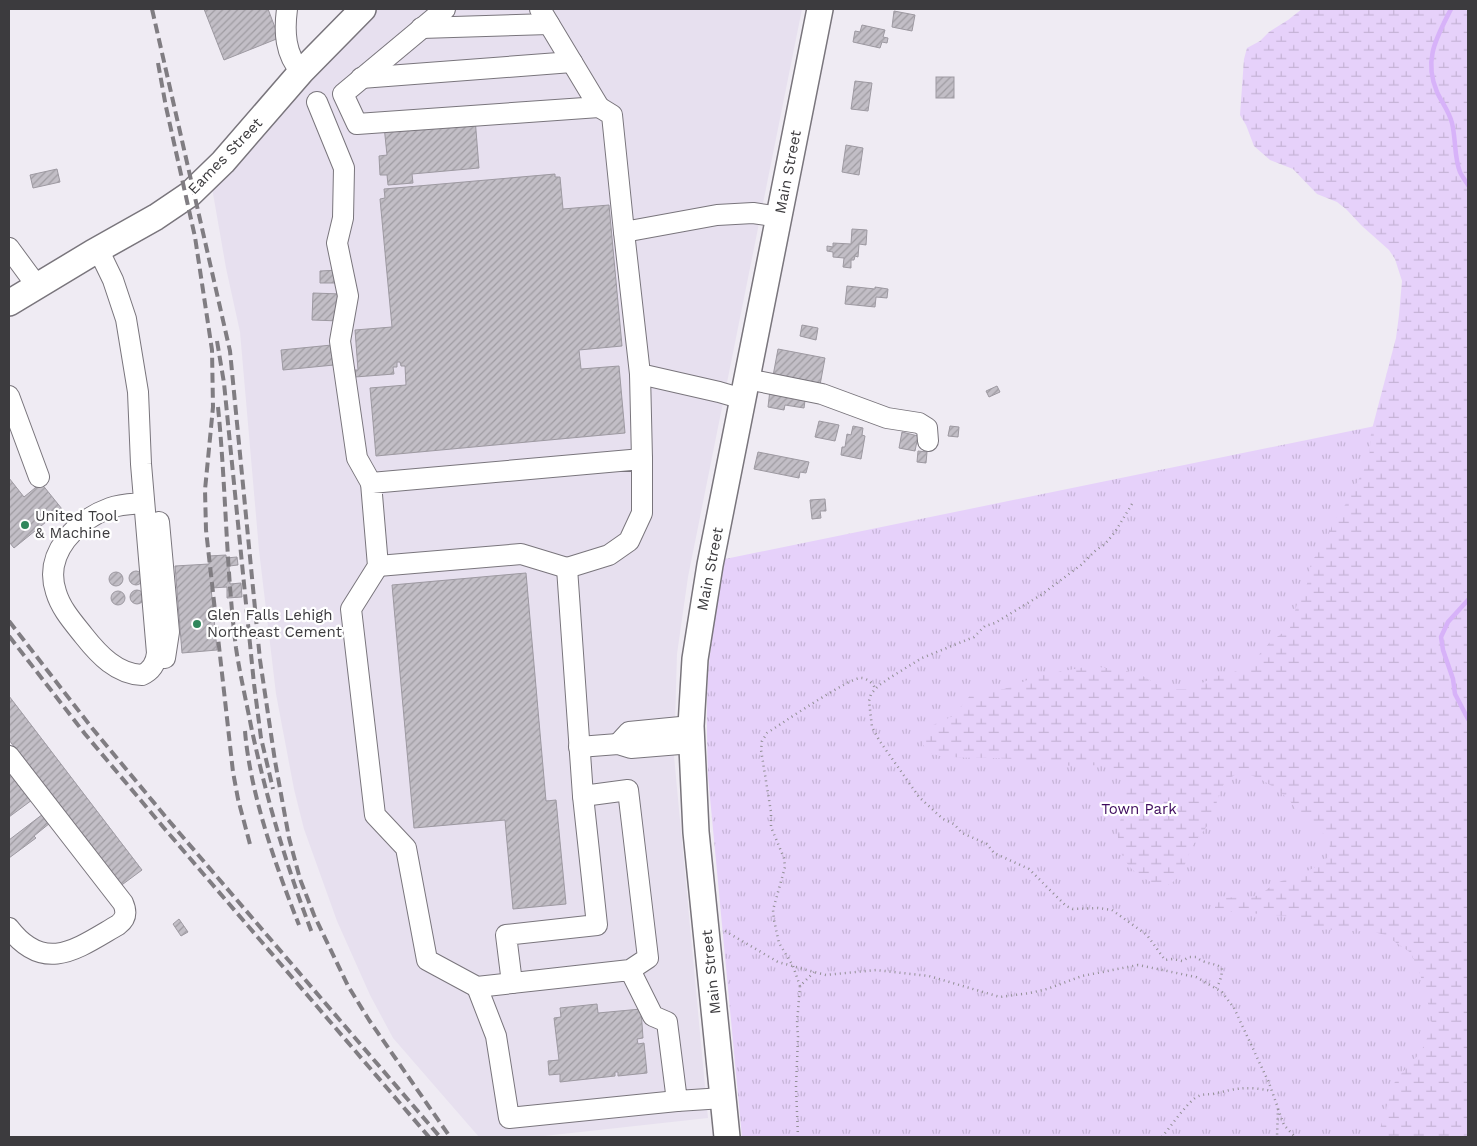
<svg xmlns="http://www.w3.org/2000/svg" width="1477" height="1146" viewBox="0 0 1477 1146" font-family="'Work Sans',sans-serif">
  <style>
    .built { fill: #e7e0ef }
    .grass { fill: url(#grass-tufts) }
    .wetland { fill: url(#wetland-marsh) }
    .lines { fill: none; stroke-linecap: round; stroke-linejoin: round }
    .stream { stroke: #d7b2f9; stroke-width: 4.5 }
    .building { fill: url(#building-hatch); stroke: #9d99a1 }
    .minor-casing { stroke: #79757c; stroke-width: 22 }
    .major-casing { stroke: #79757c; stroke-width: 28 }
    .path { stroke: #928f95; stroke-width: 2.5; stroke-dasharray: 1 4; stroke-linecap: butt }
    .minor { stroke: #fff; stroke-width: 20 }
    .major { stroke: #fff; stroke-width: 25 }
    .rail { stroke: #807d82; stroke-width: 4; stroke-dasharray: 10 5; stroke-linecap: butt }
    .poi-dot { fill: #2f865b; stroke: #fff; stroke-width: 2 }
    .labels { text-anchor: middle; stroke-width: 4.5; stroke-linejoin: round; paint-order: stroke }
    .street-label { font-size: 15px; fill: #3c3b3e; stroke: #fff }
    .poi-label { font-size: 15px; fill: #3c3b3e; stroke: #fff; text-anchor: start }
    .park-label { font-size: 15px; fill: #3f0b5e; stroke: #fff }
  </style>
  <defs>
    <pattern id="grass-tufts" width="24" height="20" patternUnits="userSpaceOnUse" patternTransform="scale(1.25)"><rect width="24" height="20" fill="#e6d1fa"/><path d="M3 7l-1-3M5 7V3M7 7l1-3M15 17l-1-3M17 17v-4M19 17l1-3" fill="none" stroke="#c6b4d7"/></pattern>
    <pattern id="wetland-marsh" width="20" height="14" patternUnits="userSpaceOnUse" patternTransform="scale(1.25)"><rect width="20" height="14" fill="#e6d1fa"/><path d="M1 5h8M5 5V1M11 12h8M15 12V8" fill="none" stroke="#c6b4d7"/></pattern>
    <pattern id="building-hatch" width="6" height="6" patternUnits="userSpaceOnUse" patternTransform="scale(1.25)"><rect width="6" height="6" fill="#c2bec6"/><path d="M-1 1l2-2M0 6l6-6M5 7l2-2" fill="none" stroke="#9f9ca2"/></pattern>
  </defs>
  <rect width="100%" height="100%" fill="#efebf3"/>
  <polygon class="built" points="376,9 802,9 688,577 677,654 674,756 708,1118 535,1137 479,1137 393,1038 370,995 337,921 304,829 294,789 276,694 259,550 240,332 226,268 211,182 357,26"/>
  <path class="grass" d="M1468,407v730h-726l-34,-361c-1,-33 -2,-66 0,-100 3,-39 10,-78 17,-117z"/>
  <path class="wetland" d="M1302,9h166v1128h-88v-8l13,-44 6,-9 22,-24 9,-21 2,-13 -12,-44 -9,-21 -26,-18 -11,-3 -57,-3 -21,-12 -81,-7v-10c14,-5 28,0 41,-4 7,-2 13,-9 19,-12 13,-7 52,-16 54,-31 1,-3 1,-9 0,-11 -4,-11 -18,-16 -26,-23 -6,-5 -8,-12 -13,-18 -9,-10 -38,-31 -52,-27 -20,6 -19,27 -26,43 -4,10 -11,16 -17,25 -11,17 -9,36 -31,45 -26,-8 -48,-25 -46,-56 2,-17 17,-42 2,-58 -13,-12 -33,-6 -48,-7 -15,-1 -30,-5 -45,-6 -29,-3 -58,-1 -87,-4l-12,-4 -6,-9 3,-11 8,-7 20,-9 21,-25 30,-2 10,-3 22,-10 55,-10 31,4 19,5 19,11 10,3h19l28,-13 21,-5 11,-5 22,-25 19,-13 7,-24 10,-20 4,-21 18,-29 4,-11 12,-18 24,-45 2,-27 25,-95 3,-23 3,-34 -7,-22 -6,-9 -27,-24 -16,-17 -9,-7 -20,-8 -24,-25 -23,-9 -16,-14 -8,-21 -6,-10 4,-56 3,-11 13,-7 9,-9 19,-12z"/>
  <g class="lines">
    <g class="stream">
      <path d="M1451,9c-14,28 -28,50 -14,83 5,11 12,19 15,31 4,16 2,34 8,49 2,5 6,9 8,13"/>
      <polyline points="1468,600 1448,622 1441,637 1443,650 1453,679 1455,694 1468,719"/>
    </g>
  </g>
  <g class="building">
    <polygon points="204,9 268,9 279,38 224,60"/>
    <polygon points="894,11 915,15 912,31 892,27"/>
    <polygon points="862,25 885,30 883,37 888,38 887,43 882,42 880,48 853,42 855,31 860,32"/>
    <rect x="936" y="77" width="18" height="21"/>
    <polygon points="855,81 872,83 868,111 851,109"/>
    <polygon points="475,118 479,168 412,174 413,183 388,185 387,175 380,175 379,156 387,155 384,126"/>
    <polygon points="846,145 863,148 859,175 842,172"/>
    <polygon points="57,169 60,182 33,188 30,175"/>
    <polygon points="555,174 555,177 560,177 563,209 609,205 622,346 579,350 581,369 619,366 625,433 376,456 370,388 406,385 405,366 401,366 400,362 397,362 397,367 393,367 394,374 355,377 355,370 358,370 355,330 392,327 380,199 385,198 384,189"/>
    <polygon points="852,229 867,230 866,245 859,244 858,257 855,256 854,260 851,260 851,268 843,267 844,258 833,257 833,252 827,251 827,246 833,247 833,243 851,244"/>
    <polygon points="340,270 340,283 320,283 320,271"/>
    <polygon points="847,286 875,289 875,287 888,289 887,298 876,297 875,307 845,304"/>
    <polygon points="313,293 341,294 340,321 312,320"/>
    <polygon points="802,325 818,328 816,340 800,336"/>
    <polygon points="332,345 334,365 283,370 281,350"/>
    <polygon points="778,349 825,358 820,385 773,376"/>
    <polygon points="997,386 1000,392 989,397 986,391"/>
    <polygon points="770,390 806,393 804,408 785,405 784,410 768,407"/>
    <polygon points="819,421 839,425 835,441 815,437"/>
    <polygon points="853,426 863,428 862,435 865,436 861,459 841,455 842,447 845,447 847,434 851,435"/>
    <polygon points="950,426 959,427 958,437 948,436"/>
    <polygon points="902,432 918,436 915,451 899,448"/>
    <polygon points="918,451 927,452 926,463 917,462"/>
    <polygon points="758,452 809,462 806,473 800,472 799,478 754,469"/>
    <polygon points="9,478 24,497 41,483 62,509 14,548 9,542"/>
    <polygon points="825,499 826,511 820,511 821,518 812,519 810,500"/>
    <polygon points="226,555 226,558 237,557 238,565 229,566 230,584 241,583 242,597 227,598 227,587 211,588 217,650 182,653 175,566 209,564 209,556"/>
    <circle cx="136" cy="578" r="7"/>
    <circle cx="116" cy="579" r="7"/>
    <polygon points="526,573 546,801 556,800 566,904 513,909 505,820 414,828 392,585"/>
    <circle cx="137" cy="597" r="7"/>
    <circle cx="118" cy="598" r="7"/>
    <polygon points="9,696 142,870 119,887 9,740"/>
    <polygon points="9,769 32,800 9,817"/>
    <polygon points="43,814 50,823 34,836 36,838 9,858 9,840"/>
    <polygon points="179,919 188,932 181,936 173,924"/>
    <polygon points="597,1004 598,1013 641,1009 643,1038 637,1039 638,1044 644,1043 647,1073 618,1076 618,1072 615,1072 615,1076 560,1082 560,1074 549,1075 548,1061 559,1060 554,1018 561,1017 560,1008"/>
  </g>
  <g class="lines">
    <g class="minor-casing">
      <g id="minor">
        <path d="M287,9c-3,23 -2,45 14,63"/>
        <polyline points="445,9 343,94 357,124 599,107 540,9"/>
        <polyline points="421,28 549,24"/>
        <polyline points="361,78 572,62"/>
        <polyline points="317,102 344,168 343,218 337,243 348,296 340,341 357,458 371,483"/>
        <polyline points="599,107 612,115 624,232 717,215 753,213 780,217"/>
        <polyline points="624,232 640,374 719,392 743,399"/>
        <polyline points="9,248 37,286"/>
        <path d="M98,249l15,31 13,39 12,73 3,72 16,189c-1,10 -6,18 -15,22 -25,-1 -43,-20 -58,-39 -11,-14 -23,-27 -28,-44 -13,-39 21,-72 54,-84 11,-4 23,-4 34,-5"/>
        <polyline points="640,374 642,459"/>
        <polyline points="747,379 822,394 887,418 919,423 927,428 928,441"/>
        <polyline points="9,396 39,477"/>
        <polyline points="159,522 169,632 165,658"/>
        <polyline points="378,566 521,554 567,568"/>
        <polyline points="618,744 629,732 691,726"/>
        <polyline points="579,747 618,744 631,748 692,743"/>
        <path d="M9,756l114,147c4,9 3,16 -5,22 -40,23 -73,50 -109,3"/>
        <polyline points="630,970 477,987 427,960 406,848 375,815 351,609 378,566 371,483 642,459 642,513 629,541 609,555 567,568 583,796 628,790 648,958 630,970 653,1016 667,1022 677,1101 723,1098"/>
        <polyline points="512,983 506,935 597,925 583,796"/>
        <polyline points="477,987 496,1036 509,1118 677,1101"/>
      </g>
    </g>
    <g class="major-casing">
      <g id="major">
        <polyline points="9,303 92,253 156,217 190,194 223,162 301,72 363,9"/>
        <polyline points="727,1137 696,832 691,726 695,659 710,565 820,9"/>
      </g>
    </g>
    <g class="path">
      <path d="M1132,504l-17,28 -10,12 -9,6 -15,15 -40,30 -46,28 -10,3 -11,11 -52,21 -31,19 -13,9 -7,8 -2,7 3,26 7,13 40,57 24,22 11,5 8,9 25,11 7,9 35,16 37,37 7,3 25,-1 14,2 35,25 18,25 8,-1 9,2 7,-4h7c10,8 18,5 26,11 0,8 -2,14 -6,20"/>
      <polyline points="725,931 778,962 814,972 826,975 876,970 929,976 1000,997 1030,993 1047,989 1082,976 1138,965 1196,977 1222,992 1234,1008 1269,1083 1278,1108 1277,1137"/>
      <path d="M800,986l-7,-20 -14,-23 -5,-23 -1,-10 12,-43 -1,-9 -13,-31v-15l-10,-62 1,-9 5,-8c14,-9 83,-56 94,-55 6,0 13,6 14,11"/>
      <polyline points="1278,1109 1284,1125 1295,1137"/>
      <polyline points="798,1137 796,1087 798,1037 797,1023 800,986 814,972"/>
      <path d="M1162,1137c9,-11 22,-30 33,-39 8,-5 11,-3 18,-4 25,-6 33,-8 59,-3"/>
    </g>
    <use href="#minor" class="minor"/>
    <use href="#major" class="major"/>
    <g class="rail">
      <polyline points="152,9 230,351 260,660 275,761 289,838 300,879 314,915 348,986 369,1020 450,1137"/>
      <polyline points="158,63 166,107 195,237 212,350 213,407 205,490 206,530 233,772 238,799 251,848"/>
      <polyline points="217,341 224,383 254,684 261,738 273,789"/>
      <path d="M218,407c8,80 8,161 18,241 4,27 10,52 15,78 15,71 35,139 61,207"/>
      <polyline points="9,621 92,728 170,822 440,1137"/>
      <polyline points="9,636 85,734 164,828 429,1137"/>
      <path d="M245,731c5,62 31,136 54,194"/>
    </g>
  </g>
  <g class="poi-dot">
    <circle cx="25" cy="525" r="5"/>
    <circle cx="197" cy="624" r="5"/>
  </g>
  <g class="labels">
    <g class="street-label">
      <text transform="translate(225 156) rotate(-46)" y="5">Eames Street</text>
      <text transform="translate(788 172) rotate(-79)" y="5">Main Street</text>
      <text transform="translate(710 569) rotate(-79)" y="5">Main Street</text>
      <text transform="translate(711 972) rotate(-96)" y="5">Main Street</text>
    </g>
    <g class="poi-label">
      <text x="35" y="521">United Tool<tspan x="35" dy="17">&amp; Machine</tspan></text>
      <text x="207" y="620">Glen Falls Lehigh<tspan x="207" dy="17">Northeast Cement</tspan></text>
    </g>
    <g class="park-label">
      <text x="1139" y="814">Town Park</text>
    </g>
  </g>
  <rect width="1477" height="1146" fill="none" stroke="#3c3b3e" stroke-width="20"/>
</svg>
